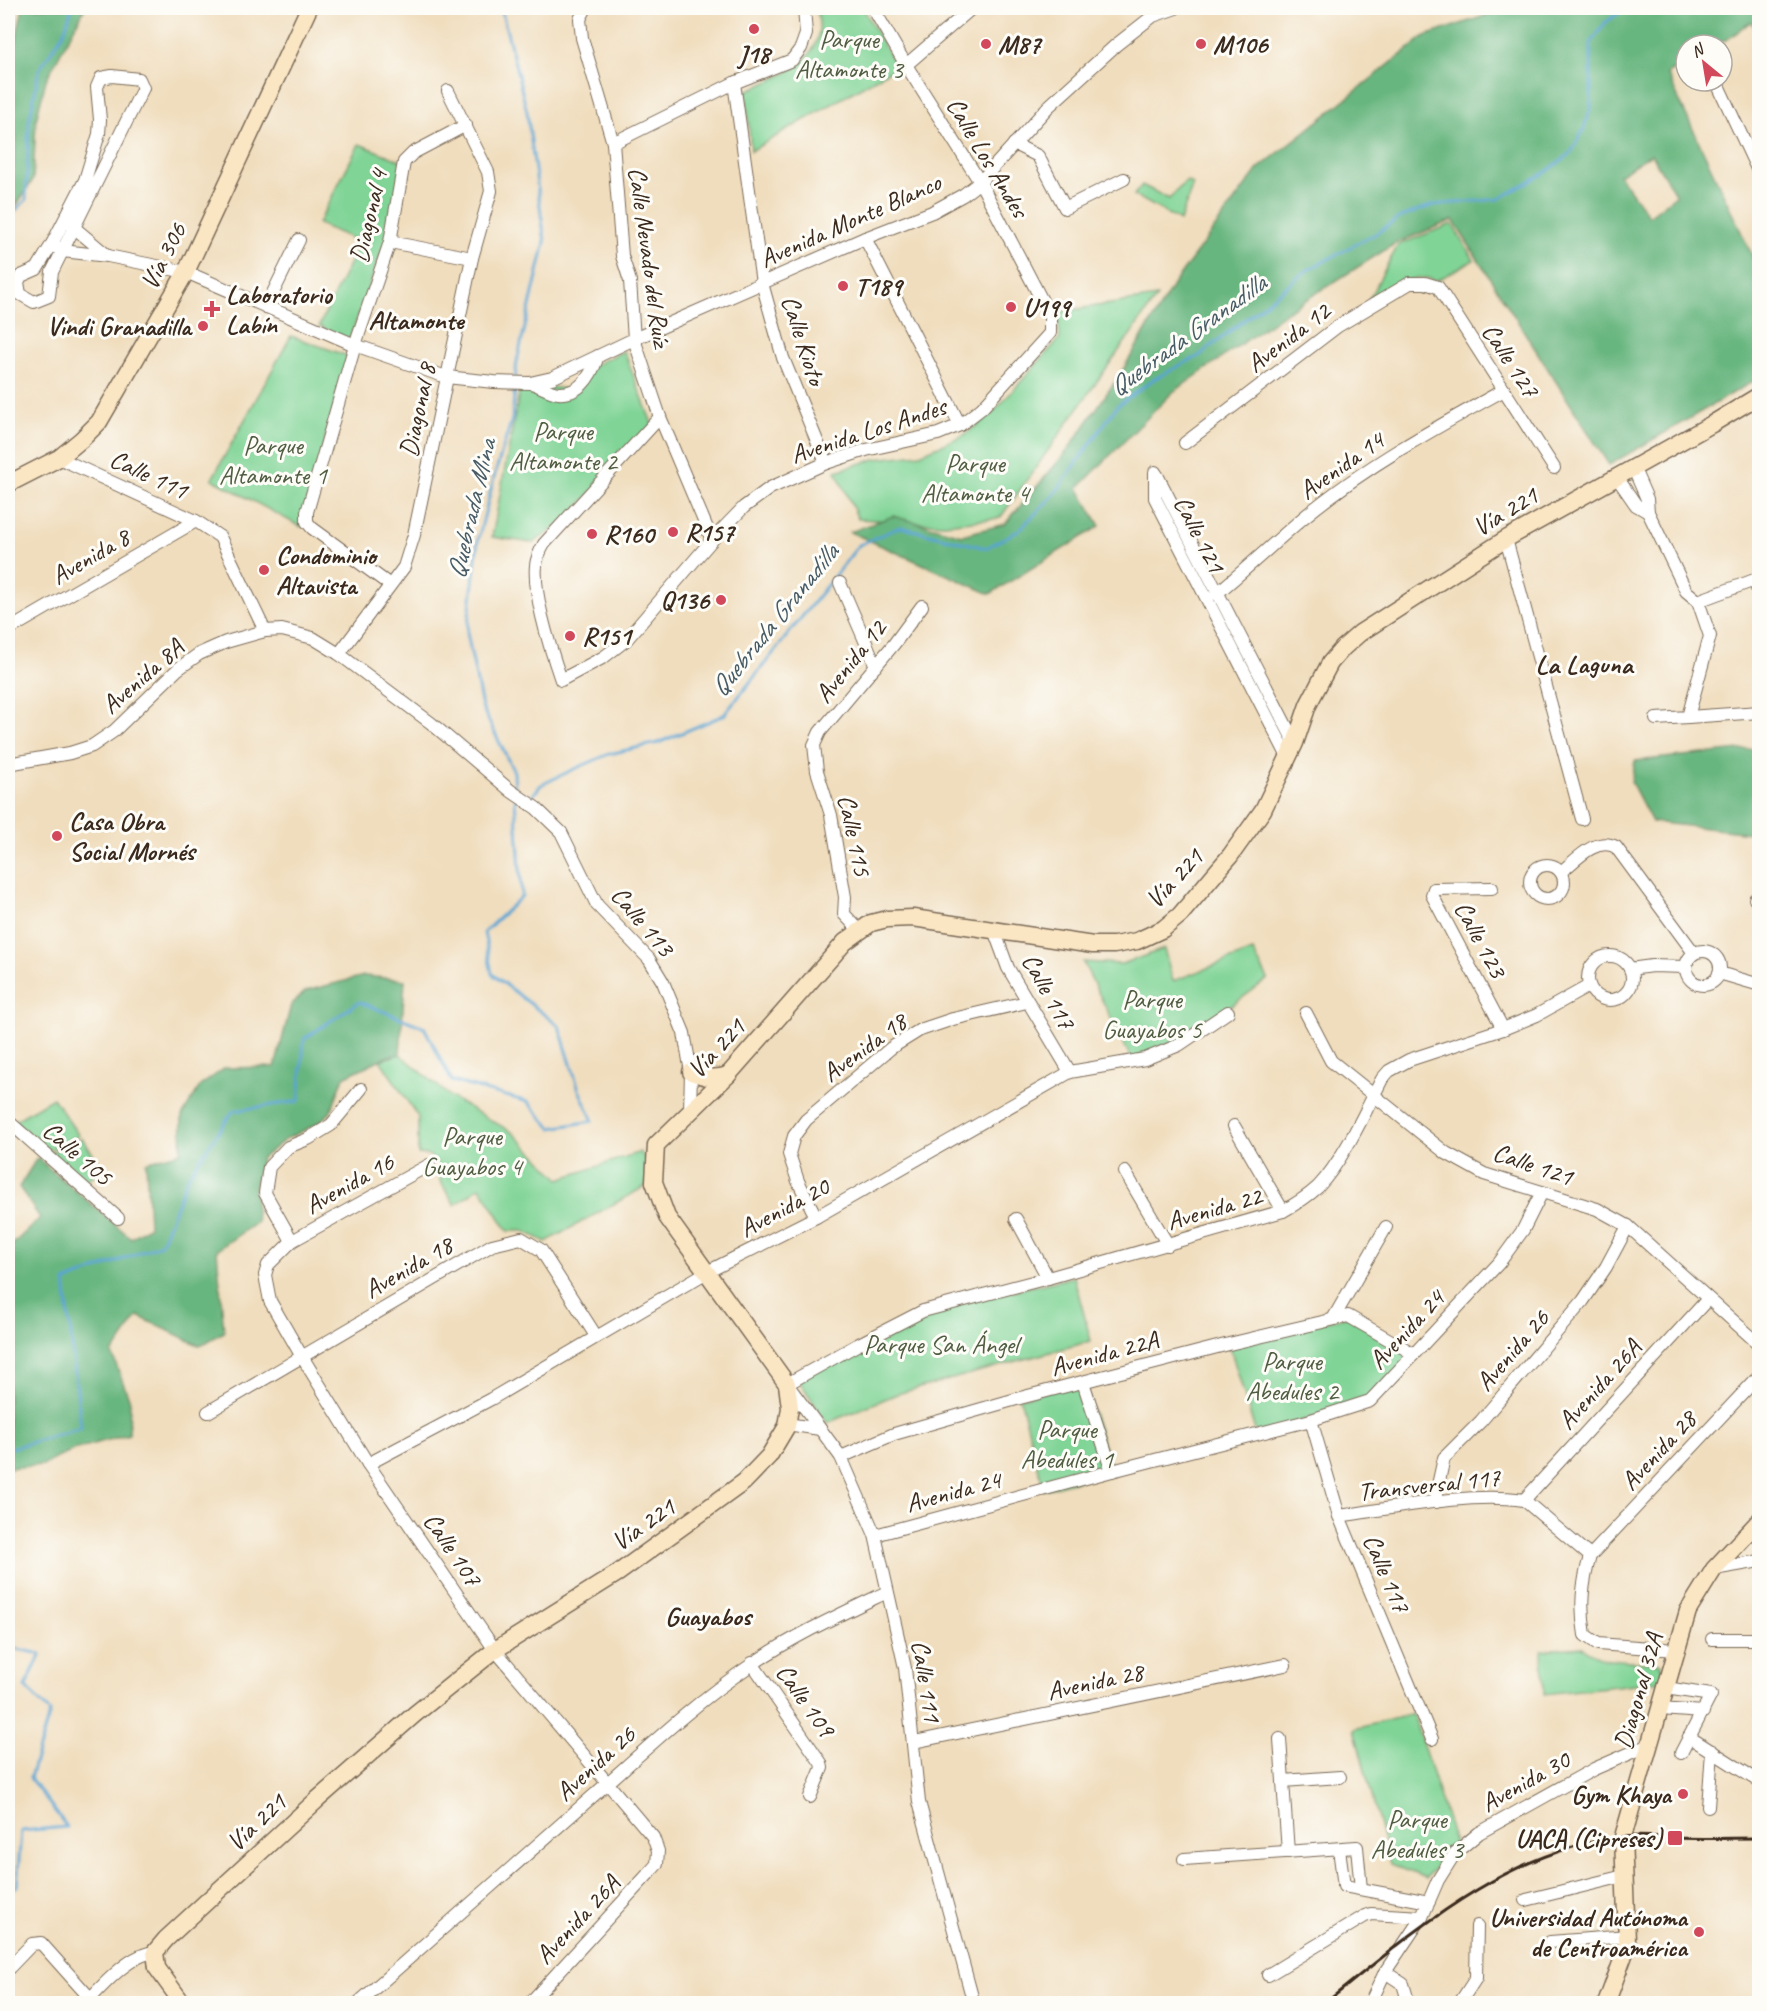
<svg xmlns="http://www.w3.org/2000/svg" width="1767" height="2011" viewBox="0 0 1767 2011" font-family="Caveat,sans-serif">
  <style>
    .green { fill: #80d496; stroke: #5e7f5a; stroke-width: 1.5 }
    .forest { fill: #68b67f; stroke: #52704e; stroke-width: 1.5; fill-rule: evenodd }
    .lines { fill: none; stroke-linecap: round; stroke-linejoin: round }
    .stream { stroke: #5aa4d2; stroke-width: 3 }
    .street-casing { stroke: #7a6956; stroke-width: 14 }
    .secondary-casing { stroke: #7a6956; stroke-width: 19 }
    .street { stroke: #fff; stroke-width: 12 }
    .secondary { stroke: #fbe6c4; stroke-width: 16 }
    .rail { stroke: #3b2a1e; stroke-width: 3 }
    .poi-dot { fill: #d1495b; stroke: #fdfcf7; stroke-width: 2 }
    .labels { text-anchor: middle; stroke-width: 6; stroke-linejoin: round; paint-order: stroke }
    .park-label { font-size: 26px; fill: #505d42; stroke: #fdfcf7 }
    .poi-label { font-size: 26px; font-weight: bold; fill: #3b2a1e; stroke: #fdfcf7; text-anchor: start }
    .street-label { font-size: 26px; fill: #3b2a1e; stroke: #fdfcf7 }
    .neighbourhood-label { font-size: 27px; font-weight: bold; fill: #3b2a1e; stroke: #fdfcf7 }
    .water-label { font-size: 27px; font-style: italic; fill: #475b66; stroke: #fdfcf7 }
  </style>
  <rect width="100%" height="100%" fill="#fdfcf7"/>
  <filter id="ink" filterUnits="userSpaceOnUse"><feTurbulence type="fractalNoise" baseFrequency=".0167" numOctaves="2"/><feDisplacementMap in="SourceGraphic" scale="12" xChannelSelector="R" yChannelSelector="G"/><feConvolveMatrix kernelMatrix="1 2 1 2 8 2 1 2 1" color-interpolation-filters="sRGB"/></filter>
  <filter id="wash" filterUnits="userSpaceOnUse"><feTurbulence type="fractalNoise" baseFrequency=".008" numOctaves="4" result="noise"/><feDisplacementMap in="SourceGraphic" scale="24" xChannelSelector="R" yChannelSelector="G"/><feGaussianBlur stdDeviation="1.35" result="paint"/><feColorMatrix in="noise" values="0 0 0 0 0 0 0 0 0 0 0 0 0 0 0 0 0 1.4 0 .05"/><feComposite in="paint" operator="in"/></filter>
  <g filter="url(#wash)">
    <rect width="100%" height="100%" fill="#f0ddbd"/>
    <g class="green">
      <path d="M816,8h47l33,59 -145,84 -5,-60c29,-13 68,-24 73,-60 1,-7 -1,-16 -3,-23z"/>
      <polygon points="359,144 404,162 387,237 349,341 319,326 360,242 318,224"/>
      <polygon points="1186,181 1193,184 1180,221 1134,195 1142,185 1169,199"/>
      <path d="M1452,224l22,36 -38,21c-24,-11 -44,9 -65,21l-2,-3 29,-54z"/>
      <polygon points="1157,297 1000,518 944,524 858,519 836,471 875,459 920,454 964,435 991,415 1060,338 1058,312"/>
      <polygon points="291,336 348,356 301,527 212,479"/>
      <polygon points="624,351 653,426 564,522 533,543 492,537 521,383 573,390 596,364"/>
      <polygon points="1164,949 1173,981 1253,951 1268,979 1194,1033 1132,1060 1083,962 1122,964"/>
      <path d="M400,1054l52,44 60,34 48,47 80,-27 10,12 -4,22 -100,56 -22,-11h-16l-28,-44 -25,18 -15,-24c2,-12 -2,-17 -11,-26l-11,-1v-37l-38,-57z"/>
      <polygon points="53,1098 79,1136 49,1150 14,1121"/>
      <polygon points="82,1138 103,1169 84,1182 50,1153"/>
      <polygon points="1074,1277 1091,1341 897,1394 827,1423 798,1379 923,1311"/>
      <polygon points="1348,1316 1414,1354 1370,1401 1256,1434 1229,1344"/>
      <polygon points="1083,1382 1112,1471 1044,1490 1020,1398"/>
      <path d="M1583,1647c18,18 52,12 76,16l5,6 -3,12 -117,13 -2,-44z"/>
      <polygon points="1413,1714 1455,1845 1426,1878 1390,1864 1354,1729"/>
    </g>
    <g class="forest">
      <polygon points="23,8 85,8 46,80 36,120 33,180 8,218 8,191 11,186 16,138 8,101 8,73"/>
      <path d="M1508,8h251v21l-9,-7c-29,23 -27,23 -64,23v18l-19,11 92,196v108l-150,87 -156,-245 -57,23 -108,68 -116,82 -94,95 22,38 -110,68 -140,-62 43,-16 69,19 43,-11 63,-74 53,-77 54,-91 83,-113 167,-133zM1651,154l25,41 -27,21 -30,-41z"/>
      <polygon points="1759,748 1759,834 1652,822 1631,782 1635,761"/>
      <polygon points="364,976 405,980 400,1054 385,1057 344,1077 330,1113 315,1125 286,1139 261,1159 254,1190 257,1222 217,1250 224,1332 200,1346 138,1316 112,1354 130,1401 129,1434 73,1450 43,1465 8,1468 8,1242 12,1245 40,1218 19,1187 37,1158 131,1238 149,1226 146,1162 181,1152 182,1116 200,1086 225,1068 275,1067 291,1005 306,991"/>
    </g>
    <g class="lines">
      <g class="stream">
        <polyline points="501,8 527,112 545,242 517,361 515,379"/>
        <polyline points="8,218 26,200 29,122 39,70 64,32 72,8"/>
        <polyline points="515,790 514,772 482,707 467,633 478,540 495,474 512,419 515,385"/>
        <polyline points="529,800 541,785 568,772 609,754 658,743 724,715 859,545 900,527 986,548 1018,531 1054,495 1117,406 1154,379 1199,356 1306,271 1377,233 1399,218 1433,205 1499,199 1546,172 1570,154 1583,131 1591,108 1591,43 1605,23 1626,8"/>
        <polyline points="8,1449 81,1428 65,1282 161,1244 188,1176 233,1111 299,1101 304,1039 359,1002 424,1027 452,1081 528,1102 551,1128 593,1121 579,1090 559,1026 492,974 484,932 522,896 515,800"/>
        <polyline points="8,1647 41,1654 25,1687 50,1712 30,1778 67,1827 21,1831 17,1886 8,1892"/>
      </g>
    </g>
  </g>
  <g filter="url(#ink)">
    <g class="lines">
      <g class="street-casing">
        <g id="street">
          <polyline points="586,8 580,19 582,38 613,143 622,256 630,281 634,339 660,417 712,540"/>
          <polyline points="906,65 972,8"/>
          <polygon points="112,76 139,79 143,88 52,272 49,296 34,302 20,294 18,282 21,276 37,269 52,244 85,180 99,134 100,120 97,87 101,78"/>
          <polyline points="1716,81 1760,175"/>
          <polyline points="734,83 762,283 783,358 826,463"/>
          <polyline points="613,143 734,83 792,60 801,48 806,34 804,8"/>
          <polyline points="1014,144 1038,156 1065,208 1124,179"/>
          <polyline points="70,224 108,256"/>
          <polyline points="865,238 960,425"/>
          <polyline points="390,242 472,258"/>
          <polyline points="52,244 62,251 108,256 186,272 355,345 446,377 494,382 530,383 552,378 634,339 865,238 932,212 963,195 980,182 1048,107 1116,45 1153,16 1176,8"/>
          <polyline points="266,307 299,240"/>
          <path d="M531,383c8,2 18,9 27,10 23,2 34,-19 40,-37"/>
          <path d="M660,417l-116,127c-4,7 -7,13 -8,21 -3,30 15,86 25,115l43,-23 22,-17 86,-100 32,-33 26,-19 56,-25 40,-13 72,-16 22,-9 22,-17 68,-75v-17l-70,-134 -74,-117 -33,-57"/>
          <polyline points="1185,443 1338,326 1410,283 1425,283 1438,287 1554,468"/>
          <polyline points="59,458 196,521 220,537 265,631"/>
          <polyline points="1155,472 1155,498 1288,757"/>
          <polyline points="1157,475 1295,743"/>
          <polyline points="1616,476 1636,505 1648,512 1647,499 1633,467"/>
          <polyline points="1648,512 1686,591 1698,601 1710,636 1688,717 1656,719"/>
          <polyline points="1506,539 1582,819"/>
          <polyline points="1754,580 1760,596"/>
          <polyline points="840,583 876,666"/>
          <polyline points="390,585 312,528 307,522 307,512 355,345 390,242 404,162 413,153 466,125"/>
          <path d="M1216,594c30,-25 58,-51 87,-76 61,-51 132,-90 201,-128"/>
          <polyline points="1698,601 1760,578"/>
          <polyline points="8,630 196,521"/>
          <polyline points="339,654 404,567 414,535 472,258 491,191 488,172 448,91"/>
          <polyline points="1688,717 1760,712"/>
          <polyline points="8,764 70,753 92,746 114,731 178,669 199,654 226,642 265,631 282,630 313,638 339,654 431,723 511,791 536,808 561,832 597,905 649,959 663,982 684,1033 691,1072 690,1110"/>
          <circle cx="1547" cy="882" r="17"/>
          <path d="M1561,872c15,-12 35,-36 55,-25l78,106"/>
          <polyline points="1492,888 1434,889 1432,895 1503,1029"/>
          <polyline points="1755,899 1760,900"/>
          <polyline points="859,930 844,914 845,897 831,815 817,771 814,745 820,732 894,644 922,606"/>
          <polyline points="994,930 1008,968 1070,1072"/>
          <circle cx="1703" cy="968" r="17"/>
          <circle cx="1610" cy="978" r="22"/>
          <polyline points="1630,969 1652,966 1685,967"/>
          <polyline points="1719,973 1760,985"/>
          <polyline points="1306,1013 1331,1061 1446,1153 1484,1174 1597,1209 1628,1226 1760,1345"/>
          <polyline points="8,1121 118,1218"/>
          <polyline points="1234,1126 1283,1211"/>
          <polyline points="429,1165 292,1241 268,1265 265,1275 270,1301 301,1355 368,1464 495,1650 653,1837 658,1851 657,1864 650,1872 529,2004"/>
          <polyline points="1125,1172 1168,1245"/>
          <polyline points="816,1217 798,1181 789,1154 794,1136 806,1120 891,1048 920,1030 953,1019 1027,1002"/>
          <polyline points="1016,1219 1048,1278"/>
          <polyline points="292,1241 265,1193 269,1167 288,1147 308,1139 331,1125 361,1089"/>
          <polyline points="1333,1319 1386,1227"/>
          <polyline points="1083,1382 1112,1471"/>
          <polyline points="208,1412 492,1245 521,1238 541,1250 596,1336"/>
          <polyline points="1311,1420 1339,1516 1432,1739"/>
          <polyline points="787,1424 820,1429"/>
          <polyline points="841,1457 894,1434 1020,1398 1229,1344 1348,1316 1414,1354"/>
          <polyline points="368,1464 491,1399 707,1272 816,1217 1070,1072 1145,1059 1179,1045 1228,1012"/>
          <polyline points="1524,1500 1707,1300"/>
          <path d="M1524,1500l66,56c-8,29 -10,50 -5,79l13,9 78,6"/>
          <polyline points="1436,1502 1438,1485 1444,1458 1481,1421 1583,1301 1606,1267 1628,1226"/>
          <path d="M1339,1516c58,-8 127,-24 185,-16"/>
          <polyline points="875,1535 1112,1471 1311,1420 1370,1401 1499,1263 1523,1230 1542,1192"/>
          <polyline points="1590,1556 1760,1375"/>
          <polyline points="1714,1569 1760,1561"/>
          <polyline points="1712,1639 1760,1639"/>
          <polyline points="752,1663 821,1763 822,1768 810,1797"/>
          <polyline points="1666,1688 1711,1695 1681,1753"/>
          <polyline points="1660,1709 1703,1712"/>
          <polyline points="1689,1737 1760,1782"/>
          <polyline points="1280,1739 1288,1852"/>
          <polyline points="914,1742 1285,1665"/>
          <polyline points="1283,1781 1340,1777"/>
          <polyline points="1708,1807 1712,1751"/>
          <polyline points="1339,1849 1344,1886 1429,1902"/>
          <polyline points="1184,1859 1357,1847 1361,1889"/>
          <polyline points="1526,1900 1624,1876"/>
          <polyline points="1550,1942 1628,1936"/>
          <polyline points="8,1969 32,1944 41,1943 90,1998"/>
          <polyline points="1385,1972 1403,1984 1409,2004"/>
          <polyline points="1268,1975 1365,1916 1371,1914 1422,1917"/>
          <path d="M86,2003c17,-18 44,-49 69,-51"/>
          <path d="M357,2004c79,-70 158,-139 236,-208 52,-46 100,-92 158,-131 42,-29 90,-51 136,-73"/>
          <path d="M974,2004l-55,-202 -14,-134 -30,-133 -34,-78 -54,-73 70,-39 66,-34 125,-33 235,-67c13,-7 24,-14 35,-24 25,-26 47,-75 64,-108l7,-8 20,-11 94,-31 34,-14 52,-29"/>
          <polyline points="1370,2004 1385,1972 1422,1917 1438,1880 1455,1853 1479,1833 1594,1769 1649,1745"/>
          <polyline points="1459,2004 1476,1978 1477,1926"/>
        </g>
      </g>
      <g class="secondary-casing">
        <g id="secondary">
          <polyline points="8,484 59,458 82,439 99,422 186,272 309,8"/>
          <path d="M691,1072c14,5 23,8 37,3"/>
          <polyline points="183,2004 157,1968 155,1952 166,1939 318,1799 415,1714 495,1650 618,1573 744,1482 769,1456 787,1426 790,1408 787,1384 667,1217 654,1182 656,1145 728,1075 845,942 871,923 887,919 913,918 1093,945 1114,945 1137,941 1163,929 1180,915 1230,856 1263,810 1295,743 1308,705 1330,663 1343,648 1360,633 1506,539 1712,424 1760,395"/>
          <polyline points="1606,2004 1624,1955 1627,1941 1623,1837 1688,1611 1714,1569 1760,1520"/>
        </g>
      </g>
      <use href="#street" class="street"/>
      <use href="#secondary" class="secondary"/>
      <path class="rail" d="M1324,2004c89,-71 181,-154 299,-167 16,-2 33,0 50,1 29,1 58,0 87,0"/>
    </g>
  </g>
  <g class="poi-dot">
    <circle cx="754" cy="29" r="6"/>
    <circle cx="986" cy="44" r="6"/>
    <circle cx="1201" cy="44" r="6"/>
    <circle cx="843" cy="286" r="6"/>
    <circle cx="1011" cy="307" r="6"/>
    <path d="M209 300h6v6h6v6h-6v6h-6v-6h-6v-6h6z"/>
    <circle cx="203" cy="326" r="6"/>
    <circle cx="673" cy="532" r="6"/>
    <circle cx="592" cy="534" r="6"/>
    <circle cx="264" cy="570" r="6"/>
    <circle cx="721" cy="600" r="6"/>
    <circle cx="570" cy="636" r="6"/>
    <circle cx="57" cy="836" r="6"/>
    <circle cx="1683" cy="1794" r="6"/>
    <rect x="1667" y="1830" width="16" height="16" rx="3"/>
    <circle cx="1699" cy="1932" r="6"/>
  </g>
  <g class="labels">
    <g class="park-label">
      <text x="849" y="48">Parque<tspan x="849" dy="30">Altamonte 3</tspan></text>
      <text x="563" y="440">Parque<tspan x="563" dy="30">Altamonte 2</tspan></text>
      <text x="273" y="454">Parque<tspan x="273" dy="30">Altamonte 1</tspan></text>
      <text x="975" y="472">Parque<tspan x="975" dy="30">Altamonte 4</tspan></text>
      <text x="1152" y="1008">Parque<tspan x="1152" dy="30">Guayabos 5</tspan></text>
      <text x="472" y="1145">Parque<tspan x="472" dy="30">Guayabos 4</tspan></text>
      <text x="941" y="1353">Parque San Ángel</text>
      <text x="1292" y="1370">Parque<tspan x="1292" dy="30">Abedules 2</tspan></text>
      <text x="1067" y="1438">Parque<tspan x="1067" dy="30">Abedules 1</tspan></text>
      <text x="1417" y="1828">Parque<tspan x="1417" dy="30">Abedules 3</tspan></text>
    </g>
    <g class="poi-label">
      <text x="998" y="53">M87</text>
      <text x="1213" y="53">M106</text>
      <text x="754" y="63" text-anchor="middle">J18</text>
      <text x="855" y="295">T189</text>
      <text x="226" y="303">Laboratorio<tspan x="226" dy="30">Labín</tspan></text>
      <text x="1023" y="316">U199</text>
      <text x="191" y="335" text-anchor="end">Vindi Granadilla</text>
      <text x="685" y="541">R157</text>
      <text x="604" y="543">R160</text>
      <text x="276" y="564">Condominio<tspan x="276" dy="30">Altavista</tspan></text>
      <text x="709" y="609" text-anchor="end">Q136</text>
      <text x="582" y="645">R151</text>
      <text x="69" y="830">Casa Obra<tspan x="69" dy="30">Social Mornés</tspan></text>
      <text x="1671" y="1803" text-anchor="end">Gym Khaya</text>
      <text x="1662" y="1847" text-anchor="end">UACA (Cipreses)</text>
      <text x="1687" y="1926" text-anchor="end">Universidad Autónoma<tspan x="1687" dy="30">de Centroamérica</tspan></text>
    </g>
    <g class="street-label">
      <text transform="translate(988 157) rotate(59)" y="9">Calle Los Andes</text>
      <text transform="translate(368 216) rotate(-77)" y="9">Diagonal 4</text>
      <text transform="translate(850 220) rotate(-24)" y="9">Avenida Monte Blanco</text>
      <text transform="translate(163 256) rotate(-63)" y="9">Vía 306</text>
      <text transform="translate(650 257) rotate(82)" y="9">Calle Nevado del Ruíz</text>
      <text transform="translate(1288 337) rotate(-37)" y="9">Avenida 12</text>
      <text transform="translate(804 340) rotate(72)" y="9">Calle Kioto</text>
      <text transform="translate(1511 360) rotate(57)" y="9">Calle 127</text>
      <text transform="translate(417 410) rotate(-78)" y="9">Diagonal 8</text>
      <text transform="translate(868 430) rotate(-18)" y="9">Avenida Los Andes</text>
      <text transform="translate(1341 465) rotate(-35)" y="9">Avenida 14</text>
      <text transform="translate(149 474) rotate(25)" y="9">Calle 111</text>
      <text transform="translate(1505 511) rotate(-31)" y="9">Vía 221</text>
      <text transform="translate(1200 534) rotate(63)" y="9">Calle 121</text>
      <text transform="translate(90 556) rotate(-30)" y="9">Avenida 8</text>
      <text transform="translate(850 661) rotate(-51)" y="9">Avenida 12</text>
      <text transform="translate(142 676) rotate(-41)" y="9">Avenida 8A</text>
      <text transform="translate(855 835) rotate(78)" y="9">Calle 115</text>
      <text transform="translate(1174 878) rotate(-47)" y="9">Vía 221</text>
      <text transform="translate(643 921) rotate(50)" y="9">Calle 113</text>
      <text transform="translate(1481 939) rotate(62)" y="9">Calle 123</text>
      <text transform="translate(1049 991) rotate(61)" y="9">Calle 117</text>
      <text transform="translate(864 1047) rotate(-36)" y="9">Avenida 18</text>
      <text transform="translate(716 1048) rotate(-47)" y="9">Vía 221</text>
      <text transform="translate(78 1153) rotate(41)" y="9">Calle 105</text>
      <text transform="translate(1533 1164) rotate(19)" y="9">Calle 121</text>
      <text transform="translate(349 1183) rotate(-29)" y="9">Avenida 16</text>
      <text transform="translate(784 1207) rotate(-28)" y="9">Avenida 20</text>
      <text transform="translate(1214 1208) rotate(-16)" y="9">Avenida 22</text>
      <text transform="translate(408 1267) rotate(-30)" y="9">Avenida 18</text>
      <text transform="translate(1406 1329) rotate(-47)" y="9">Avenida 24</text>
      <text transform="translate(1512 1350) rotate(-49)" y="9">Avenida 26</text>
      <text transform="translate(1104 1353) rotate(-15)" y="9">Avenida 22A</text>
      <text transform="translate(1599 1384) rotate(-48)" y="9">Avenida 26A</text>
      <text transform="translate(1658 1450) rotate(-47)" y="9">Avenida 28</text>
      <text transform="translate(1429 1484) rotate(-6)" y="9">Transversal 117</text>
      <text transform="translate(953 1491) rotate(-15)" y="9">Avenida 24</text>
      <text transform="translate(643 1524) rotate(-35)" y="9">Vía 221</text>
      <text transform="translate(453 1549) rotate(56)" y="9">Calle 107</text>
      <text transform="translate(1387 1573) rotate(67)" y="9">Calle 117</text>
      <text transform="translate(927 1681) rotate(81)" y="9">Calle 111</text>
      <text transform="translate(1095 1681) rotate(-12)" y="9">Avenida 28</text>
      <text transform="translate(1638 1691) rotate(-74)" y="9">Diagonal 32A</text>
      <text transform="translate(806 1700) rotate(55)" y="9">Calle 109</text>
      <text transform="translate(595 1763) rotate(-42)" y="9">Avenida 26</text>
      <text transform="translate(1525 1781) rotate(-29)" y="9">Avenida 30</text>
      <text transform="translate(256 1822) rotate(-43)" y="9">Vía 221</text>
      <text transform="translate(577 1919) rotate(-47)" y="9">Avenida 26A</text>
    </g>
    <g class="neighbourhood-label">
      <text x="416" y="329">Altamonte</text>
      <text x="1584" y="673">La Laguna</text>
      <text x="708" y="1625">Guayabos</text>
    </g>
    <g class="water-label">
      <text transform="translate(1187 335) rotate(-36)" y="9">Quebrada Granadilla</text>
      <text transform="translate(471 509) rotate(-77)" y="9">Quebrada Mina</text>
      <text transform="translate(774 620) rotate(-51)" y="9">Quebrada Granadilla</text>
    </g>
  </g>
  <rect width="1767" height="2011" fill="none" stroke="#fdfcf7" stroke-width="30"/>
  <g transform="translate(1704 63) rotate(330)"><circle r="28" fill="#fdfcf7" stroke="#afa8a0" stroke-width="1.5"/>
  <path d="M0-4.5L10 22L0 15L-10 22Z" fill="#d1495b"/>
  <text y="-9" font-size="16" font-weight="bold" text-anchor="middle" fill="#3b2a1e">N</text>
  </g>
</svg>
